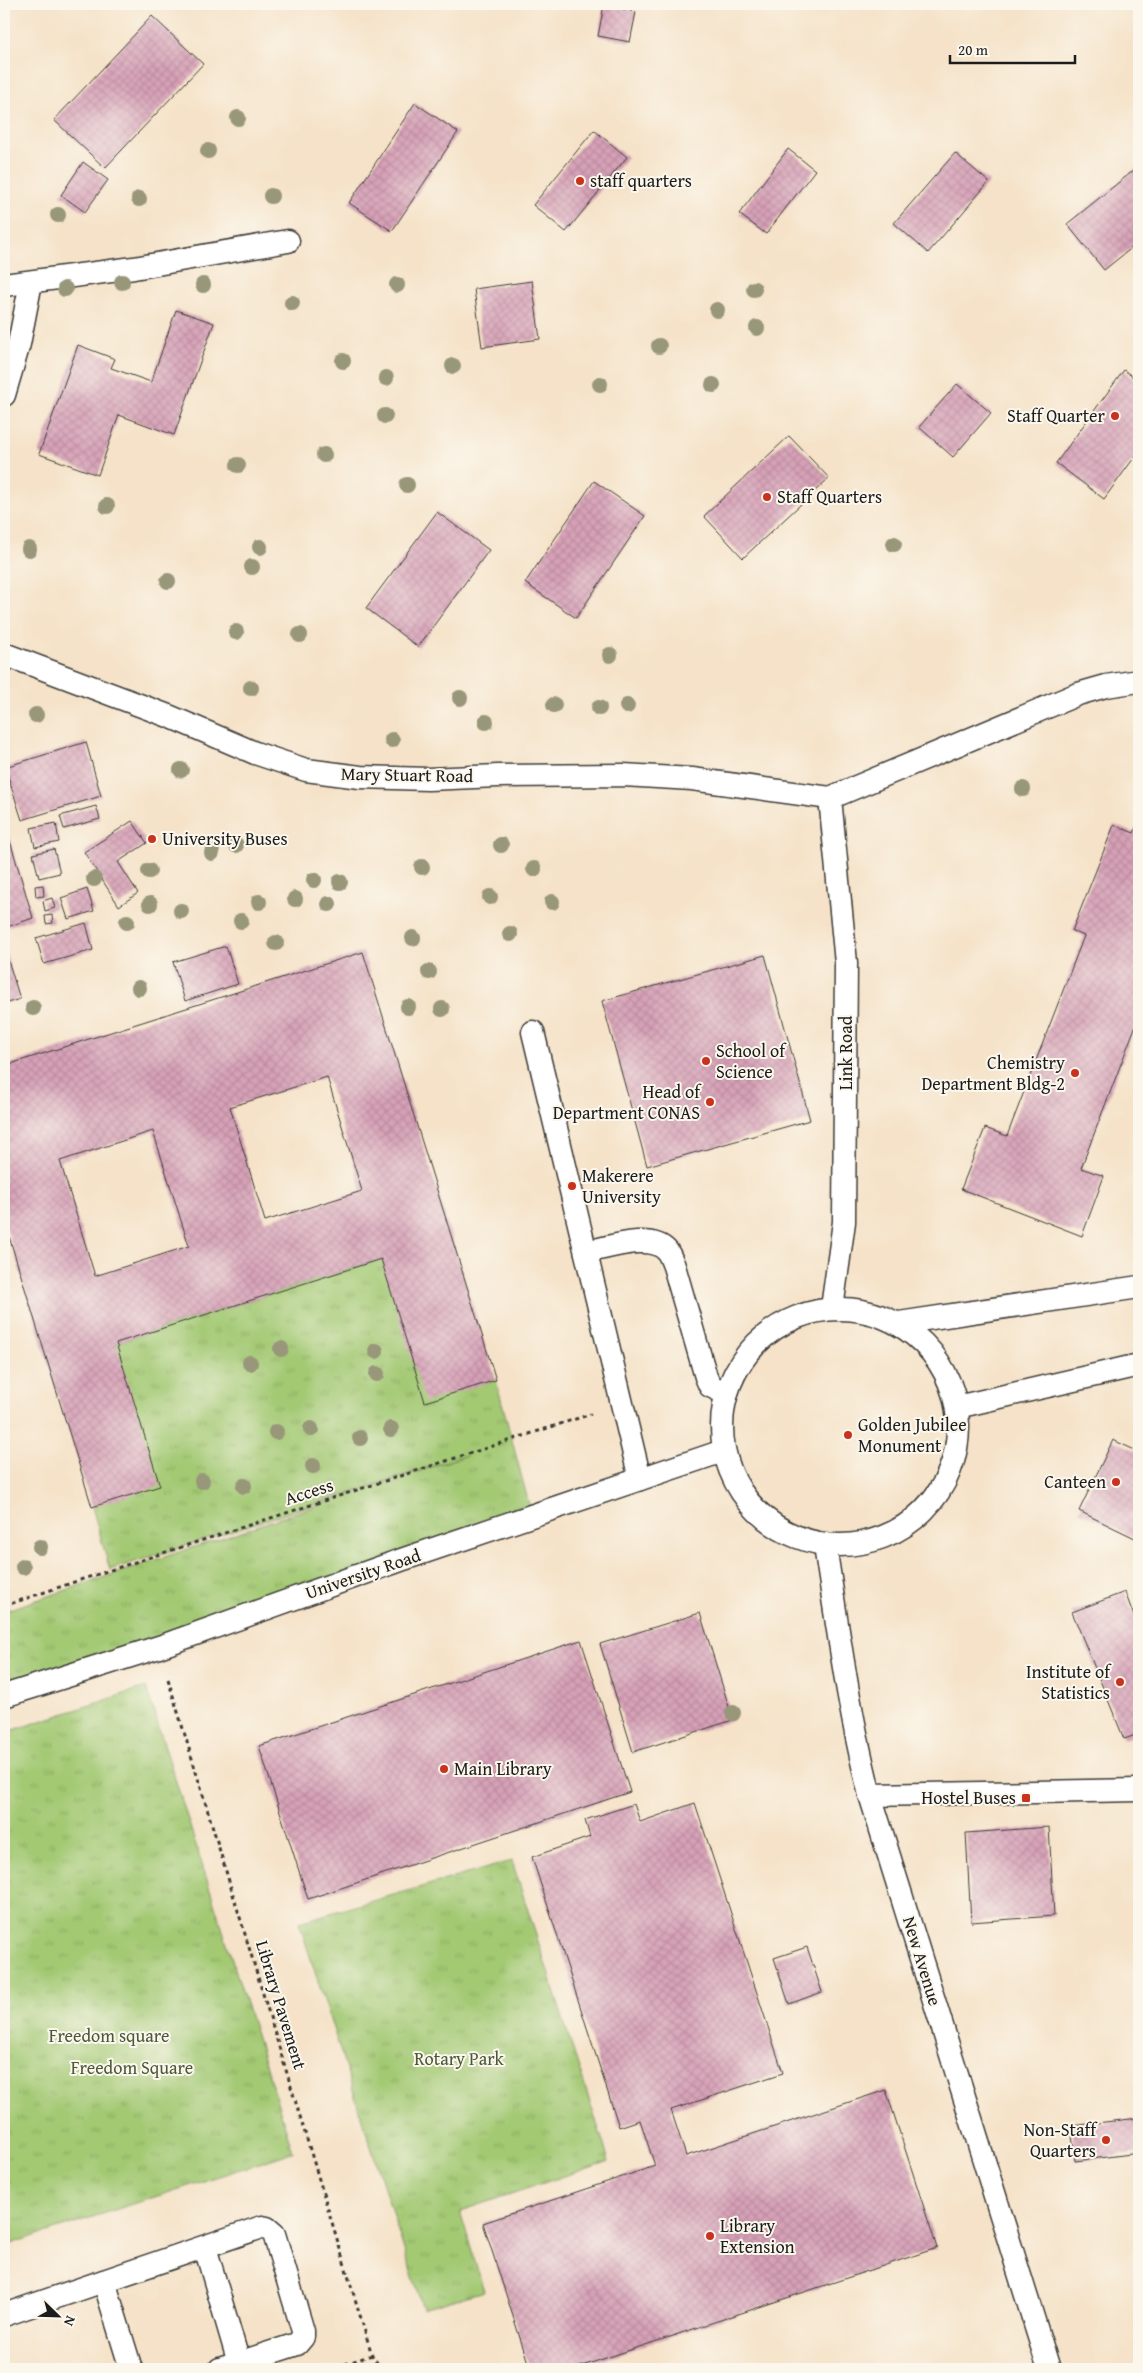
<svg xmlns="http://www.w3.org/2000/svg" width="1143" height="2373" viewBox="0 0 1143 2373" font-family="'Gentium Book Plus',serif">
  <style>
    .grass { fill: url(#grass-tufts); stroke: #607248 }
    .building { fill: url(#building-cross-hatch); fill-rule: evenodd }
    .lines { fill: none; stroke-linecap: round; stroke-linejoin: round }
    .lane-casing { stroke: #3d3a36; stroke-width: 25 }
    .path { stroke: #3d3a36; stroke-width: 3; stroke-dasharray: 4 4; stroke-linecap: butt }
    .lane { stroke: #fff; stroke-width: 22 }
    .tree { fill: #98977a }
    .poi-dot { fill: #c8321e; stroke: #fbf7ec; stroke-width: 2 }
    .labels { text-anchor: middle; stroke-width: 4; stroke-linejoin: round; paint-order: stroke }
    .poi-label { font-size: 18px; fill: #1c1c1c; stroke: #fbf7ec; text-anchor: start }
    .street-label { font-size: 18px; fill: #1c1c1c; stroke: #fbf7ec }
    .park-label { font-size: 18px; fill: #4b593a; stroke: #fbf7ec }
  </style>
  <defs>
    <pattern id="grass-tufts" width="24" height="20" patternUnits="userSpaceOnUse" patternTransform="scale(1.25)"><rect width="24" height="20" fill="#a3c973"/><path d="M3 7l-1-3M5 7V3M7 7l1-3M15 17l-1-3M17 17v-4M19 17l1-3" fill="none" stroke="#8cac63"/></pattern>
    <pattern id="building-cross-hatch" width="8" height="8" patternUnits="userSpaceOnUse" patternTransform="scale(1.25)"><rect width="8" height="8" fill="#d7a1b7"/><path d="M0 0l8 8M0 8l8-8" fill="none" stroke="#b88a9d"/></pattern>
  </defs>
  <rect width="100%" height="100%" fill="#fbf7ec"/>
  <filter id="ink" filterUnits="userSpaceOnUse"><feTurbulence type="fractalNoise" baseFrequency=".02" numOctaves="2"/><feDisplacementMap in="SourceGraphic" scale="10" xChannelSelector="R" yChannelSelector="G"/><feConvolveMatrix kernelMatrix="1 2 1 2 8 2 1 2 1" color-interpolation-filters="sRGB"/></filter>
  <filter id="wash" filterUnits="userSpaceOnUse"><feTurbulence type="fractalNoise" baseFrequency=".0096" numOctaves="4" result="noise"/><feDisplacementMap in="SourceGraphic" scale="20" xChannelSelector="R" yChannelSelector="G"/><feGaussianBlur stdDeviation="1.12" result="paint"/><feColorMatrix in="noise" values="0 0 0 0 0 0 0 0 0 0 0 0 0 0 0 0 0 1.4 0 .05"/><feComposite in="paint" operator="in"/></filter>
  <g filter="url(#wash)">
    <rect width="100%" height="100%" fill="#f5e2c8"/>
    <g class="grass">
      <polygon points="381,1259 496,1380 532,1516 4,1696 4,1611 467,1455 110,1570 92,1507 116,1343"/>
      <polygon points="146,1687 293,2152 4,2246 4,1733"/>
      <polygon points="512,1861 609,2161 460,2211 484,2291 423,2309 299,1922"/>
    </g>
    <g id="blocks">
      <g class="building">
        <polygon points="604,5 636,12 630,42 598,36"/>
        <polygon points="152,16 203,64 105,168 54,120"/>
        <polygon points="415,103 458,132 392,231 349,203"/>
        <polygon points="594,130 627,157 566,232 533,205"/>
        <polygon points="788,149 815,170 766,234 739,214"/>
        <polygon points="955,153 989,182 928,253 894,223"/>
        <polygon points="83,162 108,180 85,212 61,195"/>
        <polygon points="1139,166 1139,242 1104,270 1067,224"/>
        <polygon points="532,281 540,339 482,347 474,289"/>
        <polygon points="176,310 214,323 174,435 119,415 98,475 39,454 78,345 115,359 111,368 151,382"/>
        <polygon points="1124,370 1139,382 1139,451 1104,499 1056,463"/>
        <polygon points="957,384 991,413 953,457 919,427"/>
        <polygon points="789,436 829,478 743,558 704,516"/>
        <polygon points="594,481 645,516 576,618 525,583"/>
        <polygon points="437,512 489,550 418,647 366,608"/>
        <polygon points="86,742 101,796 22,820 5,767"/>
        <polygon points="96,806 100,819 64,829 60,816"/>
        <polygon points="1139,820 1139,1017 1081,1168 1104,1176 1082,1236 961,1189 985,1128 1007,1136 1084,936 1072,931 1114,825 1134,833"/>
        <polygon points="132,821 147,843 118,862 138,893 119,906 84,852"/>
        <polygon points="56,823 59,842 35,847 31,828"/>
        <polygon points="8,834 33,918 4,928 4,836"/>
        <polygon points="54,849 60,873 39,878 33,854"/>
        <polygon points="43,885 44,896 36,897 35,886"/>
        <polygon points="87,889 94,911 68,919 61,898"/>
        <polygon points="52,898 55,908 45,911 43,901"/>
        <polygon points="52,915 53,923 46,924 45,916"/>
        <polygon points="86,923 93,950 44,964 36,938"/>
        <polygon points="226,946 238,984 185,1001 173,962"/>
        <polygon points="4,947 20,999 4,1004"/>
        <path d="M363,952l133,428 -71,22 -44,-143 -265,84 44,143 -68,21 -88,-287v-154zM327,1077l35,114 -97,30 -35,-114zM153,1131l36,115 -94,30 -35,-115z"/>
        <polygon points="765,955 810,1120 647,1166 602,1001"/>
        <polygon points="1113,1440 1139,1452 1139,1540 1079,1511"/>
        <polygon points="1125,1592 1139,1630 1139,1734 1124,1739 1072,1612"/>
        <polygon points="700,1613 733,1720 633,1752 600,1644"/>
        <polygon points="581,1640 630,1792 308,1899 259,1746"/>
        <polygon points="695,1803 783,2073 671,2110 686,2156 886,2090 937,2248 573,2369 530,2369 483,2223 655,2166 640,2120 619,2127 532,1857 590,1837 585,1820 634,1804 640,1822"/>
        <polygon points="1049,1827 1054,1916 971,1922 966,1833"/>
        <polygon points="807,1947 822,1992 789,2004 774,1958"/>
        <polygon points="1139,2118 1139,2153 1075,2161 1071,2126"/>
      </g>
    </g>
  </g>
  <g filter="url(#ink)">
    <use href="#blocks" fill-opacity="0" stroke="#3d3a36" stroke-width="1"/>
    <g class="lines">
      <g class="lane-casing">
        <g id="lane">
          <polyline points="4,285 134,268 288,241"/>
          <polyline points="4,395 19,344 31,282"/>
          <polyline points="4,654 171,717 255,753 306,770 360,777 428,779 498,776 623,775 692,779 830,798"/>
          <polyline points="830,798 846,963 844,1222 832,1308"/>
          <polyline points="830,798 1078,694 1106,686 1139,681"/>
          <polyline points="533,1032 640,1479"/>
          <path d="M586,1252c21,-4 65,-20 81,-1 3,4 5,10 7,15l32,111 4,9 17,8"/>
          <circle cx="840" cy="1427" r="118"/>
          <polyline points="899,1323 1139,1287"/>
          <polyline points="957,1407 1139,1365"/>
          <path d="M825,1546c13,83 24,167 45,249l179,574"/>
          <polyline points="4,1696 159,1647 401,1560 723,1451"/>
          <polyline points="870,1795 1139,1790"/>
          <polyline points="205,2247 239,2363"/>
          <polyline points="104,2281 131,2369"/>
          <polyline points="4,2315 262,2227 267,2228 274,2234 303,2331 303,2337 297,2344 220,2369"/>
        </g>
      </g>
      <g class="path">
        <polyline points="4,1606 83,1579 591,1414"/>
        <polyline points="168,1679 372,2355 381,2369"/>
        <polyline points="330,2369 372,2355"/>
      </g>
      <use href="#lane" class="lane"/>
    </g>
    <g class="tree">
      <circle cx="238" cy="118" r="8"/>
      <circle cx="208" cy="151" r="8"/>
      <circle cx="271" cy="196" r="8"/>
      <circle cx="139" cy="199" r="8"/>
      <circle cx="58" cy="215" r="8"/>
      <circle cx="122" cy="282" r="8"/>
      <circle cx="203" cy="285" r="8"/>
      <circle cx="397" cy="285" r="8"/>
      <circle cx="65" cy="289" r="8"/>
      <circle cx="754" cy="289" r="8"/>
      <circle cx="292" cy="303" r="8"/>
      <circle cx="717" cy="310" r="8"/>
      <circle cx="757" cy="328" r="8"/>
      <circle cx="659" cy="346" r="8"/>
      <circle cx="343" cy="361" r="8"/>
      <circle cx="453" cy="366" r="8"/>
      <circle cx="386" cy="378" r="8"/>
      <circle cx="600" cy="384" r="8"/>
      <circle cx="713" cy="385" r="8"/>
      <circle cx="385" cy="416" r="8"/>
      <circle cx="324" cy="455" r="8"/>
      <circle cx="238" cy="465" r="8"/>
      <circle cx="407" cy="485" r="8"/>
      <circle cx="107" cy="506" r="8"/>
      <circle cx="894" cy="544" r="8"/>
      <circle cx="260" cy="547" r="8"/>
      <circle cx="29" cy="549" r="8"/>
      <circle cx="252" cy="567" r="8"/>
      <circle cx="168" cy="581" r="8"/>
      <circle cx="236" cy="632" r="8"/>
      <circle cx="300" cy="635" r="8"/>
      <circle cx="610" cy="655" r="8"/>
      <circle cx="251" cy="688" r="8"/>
      <circle cx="460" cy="698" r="8"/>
      <circle cx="554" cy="705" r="8"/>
      <circle cx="627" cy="706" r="8"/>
      <circle cx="599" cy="708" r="8"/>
      <circle cx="36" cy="715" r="8"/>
      <circle cx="486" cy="722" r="8"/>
      <circle cx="392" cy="740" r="8"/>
      <circle cx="181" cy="770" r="8"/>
      <circle cx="1023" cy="789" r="8"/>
      <circle cx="236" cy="845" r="8"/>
      <circle cx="501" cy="845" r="8"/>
      <circle cx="212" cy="853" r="8"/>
      <circle cx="422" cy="867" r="8"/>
      <circle cx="534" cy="869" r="8"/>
      <circle cx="149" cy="871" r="8"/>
      <circle cx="94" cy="879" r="8"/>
      <circle cx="314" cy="880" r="8"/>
      <circle cx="340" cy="882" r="8"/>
      <circle cx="490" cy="897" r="8"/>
      <circle cx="295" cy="899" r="8"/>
      <circle cx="259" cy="902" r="8"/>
      <circle cx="552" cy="902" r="8"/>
      <circle cx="150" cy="904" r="8"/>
      <circle cx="329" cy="904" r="8"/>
      <circle cx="181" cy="911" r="8"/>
      <circle cx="241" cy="921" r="8"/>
      <circle cx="127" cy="922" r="8"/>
      <circle cx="510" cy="934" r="8"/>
      <circle cx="413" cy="938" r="8"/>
      <circle cx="276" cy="943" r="8"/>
      <circle cx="429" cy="972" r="8"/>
      <circle cx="139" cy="988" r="8"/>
      <circle cx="408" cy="1007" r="8"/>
      <circle cx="33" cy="1008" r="8"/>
      <circle cx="442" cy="1009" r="8"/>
      <circle cx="281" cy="1349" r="8"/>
      <circle cx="376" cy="1351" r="8"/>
      <circle cx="250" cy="1363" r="8"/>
      <circle cx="377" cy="1374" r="8"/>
      <circle cx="311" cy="1429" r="8"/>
      <circle cx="391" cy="1429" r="8"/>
      <circle cx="276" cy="1432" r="8"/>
      <circle cx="360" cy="1438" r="8"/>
      <circle cx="313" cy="1466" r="8"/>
      <circle cx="202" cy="1481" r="8"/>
      <circle cx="244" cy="1486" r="8"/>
      <circle cx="40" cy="1547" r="8"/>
      <circle cx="23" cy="1567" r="8"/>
      <circle cx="733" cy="1713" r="8"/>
    </g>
  </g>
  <g class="poi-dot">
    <circle cx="580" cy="181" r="5"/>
    <circle cx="1115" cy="416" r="5"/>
    <circle cx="767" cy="497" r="5"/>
    <circle cx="152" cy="839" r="5"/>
    <circle cx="706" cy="1061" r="5"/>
    <circle cx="1075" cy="1073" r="5"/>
    <circle cx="710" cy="1102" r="5"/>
    <circle cx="572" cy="1186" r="5"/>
    <circle cx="848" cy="1435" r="5"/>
    <circle cx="1116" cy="1482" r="5"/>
    <circle cx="1120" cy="1682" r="5"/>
    <circle cx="444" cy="1769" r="5"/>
    <rect x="1021" y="1793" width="10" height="10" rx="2.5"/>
    <circle cx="1106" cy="2140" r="5"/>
    <circle cx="710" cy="2236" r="5"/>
  </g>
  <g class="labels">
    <g class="poi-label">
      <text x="590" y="187">staff quarters</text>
      <text x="1105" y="422" text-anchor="end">Staff Quarter</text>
      <text x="777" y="503">Staff Quarters</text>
      <text x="162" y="845">University Buses</text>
      <text x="716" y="1057">School of<tspan x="716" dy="21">Science</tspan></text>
      <text x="1065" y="1069" text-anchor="end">Chemistry<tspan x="1065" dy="21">Department Bldg-2</tspan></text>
      <text x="700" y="1098" text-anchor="end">Head of<tspan x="700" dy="21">Department CONAS</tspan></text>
      <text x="582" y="1182">Makerere<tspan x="582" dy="21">University</tspan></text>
      <text x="858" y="1431">Golden Jubilee<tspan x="858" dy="21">Monument</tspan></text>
      <text x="1106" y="1488" text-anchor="end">Canteen</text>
      <text x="1110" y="1678" text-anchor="end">Institute of<tspan x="1110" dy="21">Statistics</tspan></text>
      <text x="454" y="1775">Main Library</text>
      <text x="1016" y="1804" text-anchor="end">Hostel Buses</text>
      <text x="1096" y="2136" text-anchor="end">Non-Staff<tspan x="1096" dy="21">Quarters</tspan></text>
      <text x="720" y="2232">Library<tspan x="720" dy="21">Extension</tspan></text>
    </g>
    <g class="street-label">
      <text transform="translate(407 775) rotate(1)" y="6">Mary Stuart Road</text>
      <text transform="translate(846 1053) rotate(-90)" y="6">Link Road</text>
      <text transform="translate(309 1492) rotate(-18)" y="6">Access</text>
      <text transform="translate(363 1574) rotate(-19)" y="6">University Road</text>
      <text transform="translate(922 1961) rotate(73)" y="6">New Avenue</text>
      <text transform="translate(281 2005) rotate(73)" y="6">Library Pavement</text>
    </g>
    <g class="park-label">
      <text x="109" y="2042">Freedom square</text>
      <text x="459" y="2065">Rotary Park</text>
      <text x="132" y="2074">Freedom Square</text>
    </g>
  </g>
  <rect width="1143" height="2373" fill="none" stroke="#fbf7ec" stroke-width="20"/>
  <g transform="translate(58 2316) rotate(113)" stroke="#fbf7ec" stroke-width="4" paint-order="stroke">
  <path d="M0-4L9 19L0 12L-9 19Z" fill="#1c1c1c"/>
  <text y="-8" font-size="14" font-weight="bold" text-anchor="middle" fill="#1c1c1c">N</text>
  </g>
  <path d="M950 55v8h125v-8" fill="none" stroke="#1c1c1c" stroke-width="2.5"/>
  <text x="958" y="55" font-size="15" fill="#1c1c1c" stroke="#fbf7ec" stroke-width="4" paint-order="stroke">20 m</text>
</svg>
